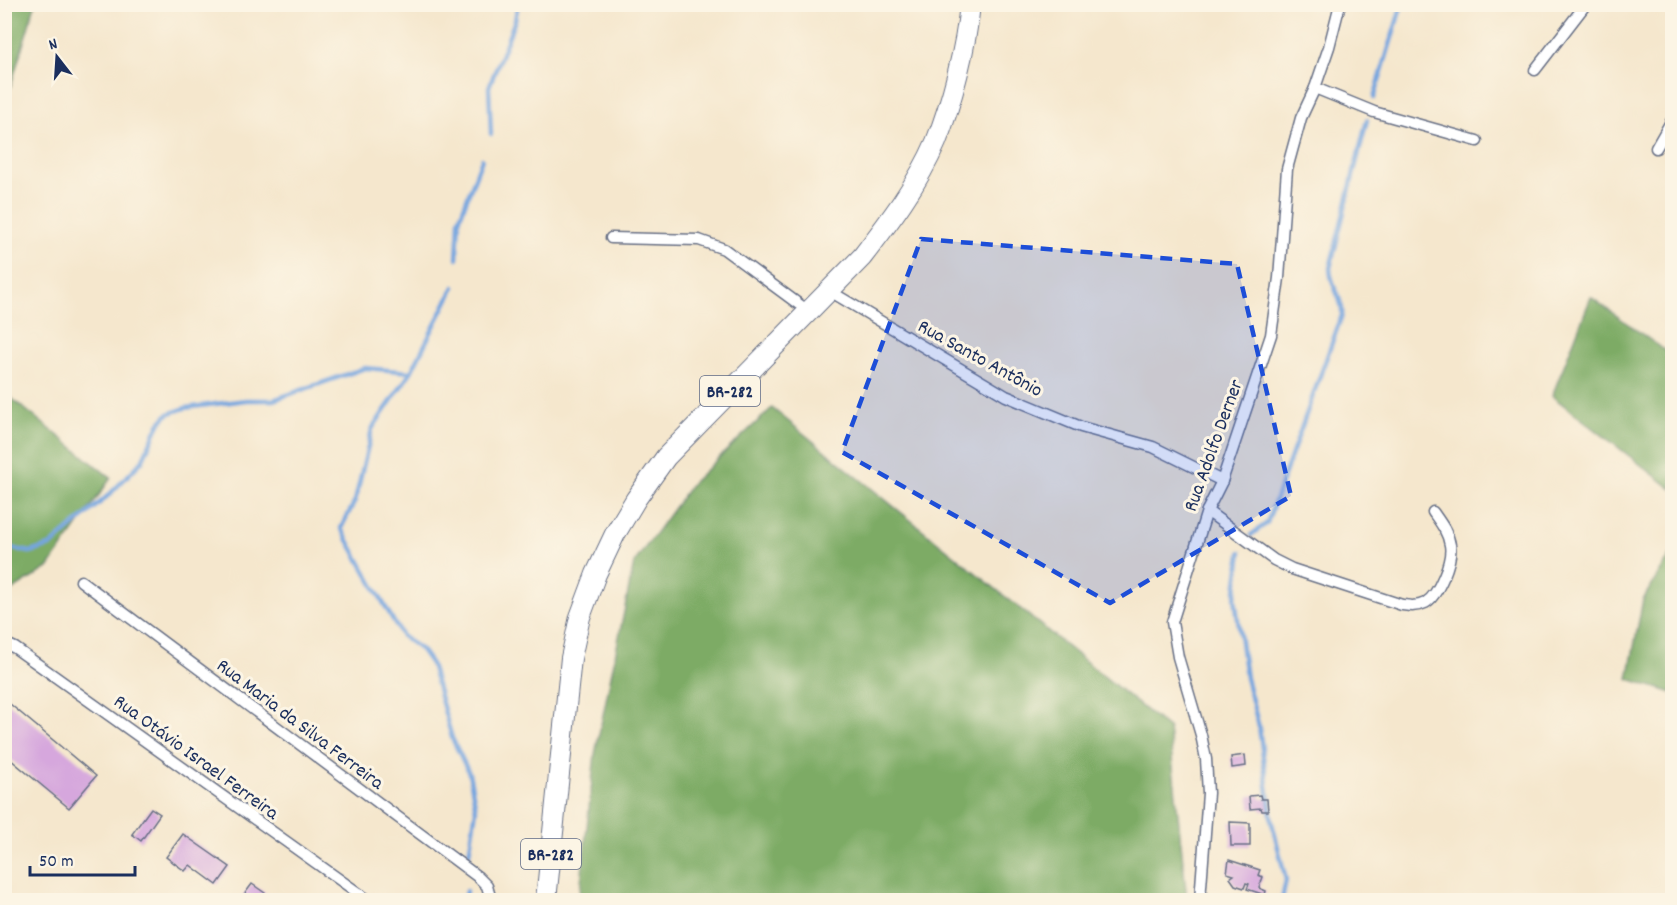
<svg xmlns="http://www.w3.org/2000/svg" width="1677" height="905" viewBox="0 0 1677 905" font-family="Dekko,sans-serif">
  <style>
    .forest { fill: #7dab65; stroke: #4c6d62; stroke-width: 1.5 }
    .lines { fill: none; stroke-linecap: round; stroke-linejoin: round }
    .stream { stroke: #75a5df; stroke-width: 4.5 }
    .building { fill: #d6a7dd }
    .street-casing { stroke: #676f85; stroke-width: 13 }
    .highway-casing { stroke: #676f85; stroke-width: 22 }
    .street { stroke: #fff; stroke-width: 10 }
    .highway { stroke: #fff; stroke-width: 20 }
    .marked { fill: #1d4ed8; fill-opacity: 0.2; stroke: #1d4ed8; stroke-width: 4.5; stroke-dasharray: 12 8; stroke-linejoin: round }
    .labels { text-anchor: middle; stroke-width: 6; stroke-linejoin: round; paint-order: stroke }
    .shield { fill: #fcf5e5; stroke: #5e6a86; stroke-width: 1.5 }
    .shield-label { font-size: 18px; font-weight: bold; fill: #1b2f5e }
    .street-label { font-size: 20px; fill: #1b2f5e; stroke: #fcf5e5 }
  </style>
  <rect width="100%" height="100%" fill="#fcf5e5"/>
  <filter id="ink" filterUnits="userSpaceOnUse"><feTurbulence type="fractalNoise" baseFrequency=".0167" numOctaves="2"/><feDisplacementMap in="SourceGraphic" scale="12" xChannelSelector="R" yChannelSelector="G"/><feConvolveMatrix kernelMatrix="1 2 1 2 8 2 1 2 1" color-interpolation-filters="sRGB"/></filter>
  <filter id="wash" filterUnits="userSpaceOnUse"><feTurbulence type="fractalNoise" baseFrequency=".008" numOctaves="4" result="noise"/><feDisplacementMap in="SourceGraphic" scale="24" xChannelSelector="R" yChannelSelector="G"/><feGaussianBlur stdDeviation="1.35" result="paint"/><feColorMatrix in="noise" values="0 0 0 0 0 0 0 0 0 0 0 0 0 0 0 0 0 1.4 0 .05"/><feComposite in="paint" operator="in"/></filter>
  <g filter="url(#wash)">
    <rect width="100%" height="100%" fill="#f5e7cd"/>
    <g class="forest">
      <polygon points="5,4 35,5 5,105 4,5"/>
      <polygon points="1591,297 1672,356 1672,489 1552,396"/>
      <polygon points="5,393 111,478 48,568 5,595"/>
      <polygon points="772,408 1169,729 1187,900 579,900 595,754 634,563 692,483"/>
      <polygon points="1672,553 1672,693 1628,679 1643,599"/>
    </g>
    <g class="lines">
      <g class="stream">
        <polyline points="1374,98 1402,4"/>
        <polyline points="491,134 489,87 515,20 518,4"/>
        <polyline points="457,259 459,220 482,159"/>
        <polyline points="454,287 411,372 372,429 355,501 341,528 402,636 421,650 431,664 452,738 469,773 476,810 469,854"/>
        <path d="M1251,535l16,-12 75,-208c2,-15 -12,-29 -12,-47l37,-148"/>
        <polyline points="4,547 30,552 50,546 110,494 142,461 159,424 168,414 185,408 246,400 273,400 365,368 411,372"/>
        <polyline points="1241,552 1235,598 1246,678 1259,727 1272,823 1286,880 1282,900"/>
        <polyline points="464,900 466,891"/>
      </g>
    </g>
    <g id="blocks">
      <g class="building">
        <polygon points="4,699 96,776 69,808 4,754"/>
        <polygon points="1245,755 1246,766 1232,768 1231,757"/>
        <polygon points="1260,795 1261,799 1267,799 1268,811 1262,811 1261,808 1250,809 1249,796"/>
        <polygon points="151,808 160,814 141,841 132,834"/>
        <polygon points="1230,822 1250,823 1250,846 1231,846"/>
        <polygon points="183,834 230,867 217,885 190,865 185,871 166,857"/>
        <polygon points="1229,860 1260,870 1258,875 1263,877 1259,888 1266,891 1265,895 1247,889 1249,884 1246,883 1244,888 1235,885 1230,878 1234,875 1227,873"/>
        <polygon points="252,884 275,900 240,900"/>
      </g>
    </g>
  </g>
  <g filter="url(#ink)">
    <use href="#blocks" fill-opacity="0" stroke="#676f85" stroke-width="1.5"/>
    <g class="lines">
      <g class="street-casing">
        <g id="street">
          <polyline points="1535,70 1586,4"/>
          <polyline points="1315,88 1374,112 1477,141"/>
          <polyline points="1656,148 1672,120"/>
          <polyline points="611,238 699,240 724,249 808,311"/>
          <polyline points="828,290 1006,396 1081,427 1153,447 1222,481"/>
          <path d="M1207,511l67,49 18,9 110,36c8,1 15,2 23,-2 13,-7 28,-43 25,-58 -2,-13 -10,-23 -17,-33"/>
          <polyline points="81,581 478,877 487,886 491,900"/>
          <polyline points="4,643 15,648 368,900"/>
          <polyline points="1200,900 1208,793 1206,759 1201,735 1178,657 1172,622 1207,511 1222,481 1271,335 1279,278 1287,169 1301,118 1315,88 1329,47 1340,4"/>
        </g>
      </g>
      <g class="highway-casing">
        <path id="highway" d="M546,900l25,-242 9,-41 16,-43 19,-40 21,-35 30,-42 196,-200c27,-35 56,-73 74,-115 16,-40 30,-95 34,-138"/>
      </g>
      <use href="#street" class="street"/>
      <use href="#highway" class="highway"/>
    </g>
  </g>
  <path class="marked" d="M921,239l316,25 54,232 -181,107 -268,-151z"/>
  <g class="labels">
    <g class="shield">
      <rect x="700" y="376" width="60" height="30" rx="4.5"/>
      <rect x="521" y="839" width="60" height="30" rx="4.5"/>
    </g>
    <g class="shield-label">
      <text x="730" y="397">BR-282</text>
      <text x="551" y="860">BR-282</text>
    </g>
    <g class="street-label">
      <text transform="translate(981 357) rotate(29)" y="7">Rua Santo Antônio</text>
      <text transform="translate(1212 445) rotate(-70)" y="7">Rua Adolfo Derner</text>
      <text transform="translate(301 723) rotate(37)" y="7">Rua Maria da Silva Ferreira</text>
      <text transform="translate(197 756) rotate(36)" y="7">Rua Otávio Israel Ferreira</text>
    </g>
  </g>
  <rect width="1677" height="905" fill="none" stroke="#fcf5e5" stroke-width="24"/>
  <g transform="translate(57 57) rotate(343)" stroke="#fcf5e5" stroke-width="4.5" paint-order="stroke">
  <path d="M0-4.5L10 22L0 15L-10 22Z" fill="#1b2f5e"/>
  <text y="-9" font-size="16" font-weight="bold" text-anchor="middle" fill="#1b2f5e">N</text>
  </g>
  <path d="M30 866v9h105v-9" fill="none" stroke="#1b2f5e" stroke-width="3"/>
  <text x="39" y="866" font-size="18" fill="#1b2f5e" stroke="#fcf5e5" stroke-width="4.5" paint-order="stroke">50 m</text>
</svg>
